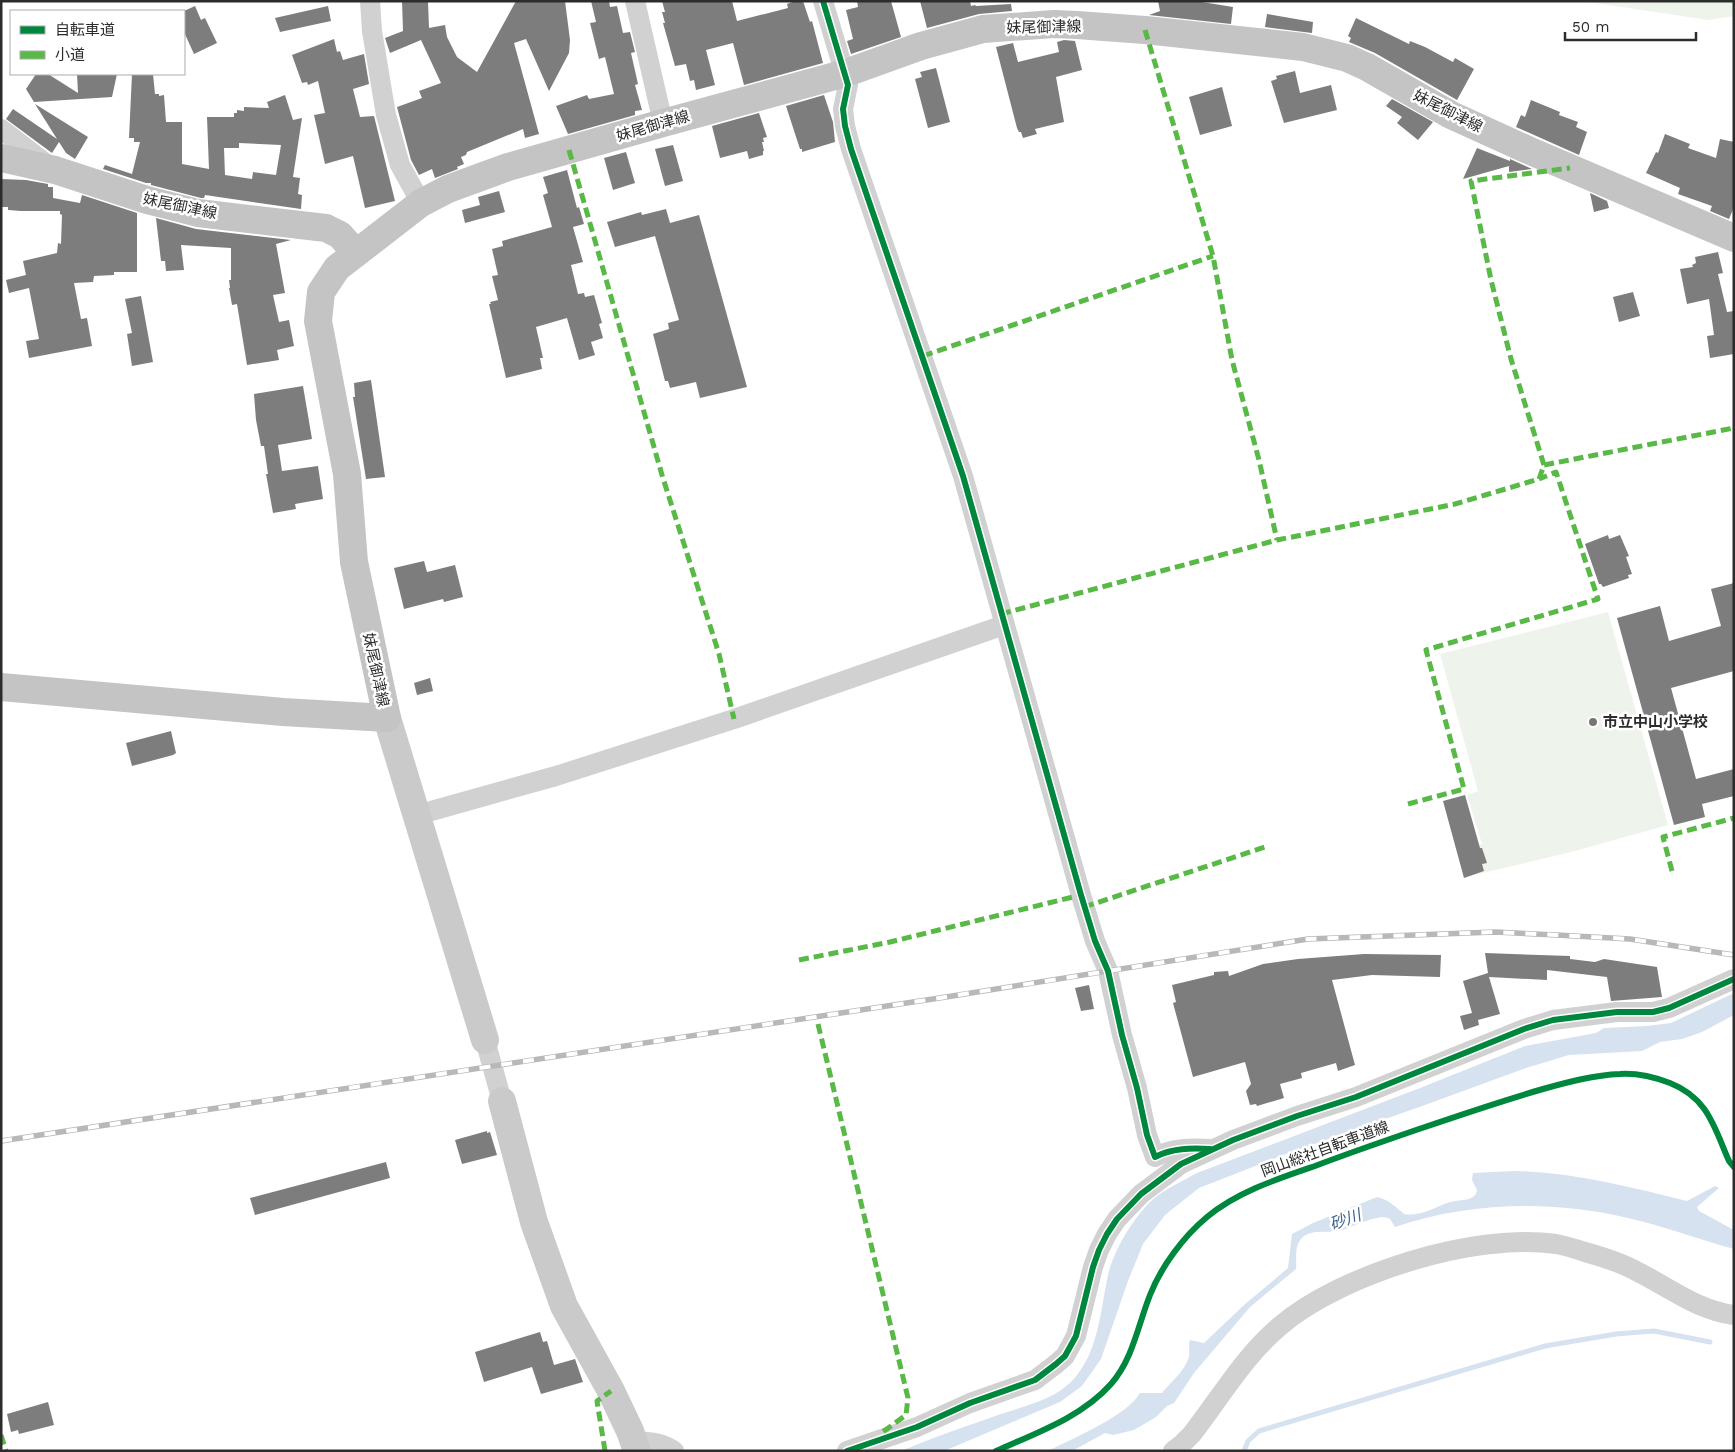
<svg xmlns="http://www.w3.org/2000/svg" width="1735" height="1452" viewBox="0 0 1735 1452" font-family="'Work Sans','Noto Sans JP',sans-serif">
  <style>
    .green { fill: #eef3eb }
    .water { fill: #d7e2f0 }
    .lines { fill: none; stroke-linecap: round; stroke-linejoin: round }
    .stream { stroke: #d7e2f0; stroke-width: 5 }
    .building { fill: #7d7d7d; fill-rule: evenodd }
    .street { stroke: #d1d1d1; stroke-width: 20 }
    .secondary { stroke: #cacaca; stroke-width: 28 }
    .primary { stroke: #c4c4c4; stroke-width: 28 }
    .rail-casing { stroke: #b8b8b8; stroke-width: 5.5 }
    .rail { stroke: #fff; stroke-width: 4; stroke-dasharray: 11; stroke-linecap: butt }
    .quiet { stroke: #58b947; stroke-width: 5; stroke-dasharray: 10 5; stroke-linecap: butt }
    .cycleway-casing { stroke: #fff; stroke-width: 9 }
    .cycleway { stroke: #00873e; stroke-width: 6 }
    .poi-dot { fill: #767676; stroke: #fff; stroke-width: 2 }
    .labels { text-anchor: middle; stroke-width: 5; stroke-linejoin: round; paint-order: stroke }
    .street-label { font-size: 15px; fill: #2c2c2c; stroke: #fff }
    .poi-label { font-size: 15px; font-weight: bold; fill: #2c2c2c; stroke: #fff; text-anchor: start }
    .water-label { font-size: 16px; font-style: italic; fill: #3d618b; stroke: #fff }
  </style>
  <rect width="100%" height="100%" fill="#fff"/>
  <g class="green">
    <polygon points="1582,1 1734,1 1734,16 1708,20"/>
    <polygon points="1608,612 1668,825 1575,851 1466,877 1458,851 1482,844 1467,795 1478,791 1440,654"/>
  </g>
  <g class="water">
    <path d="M1734,993v22l-32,17 -20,7 -22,3 -18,9 -73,4 -43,13 -101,37 -139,49 -87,34 -34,27 -22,29 -15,37 -27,78 -19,27 -22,16 -116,49h-43c33,-14 66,-25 100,-37 24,-8 52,-14 71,-33 27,-29 28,-69 36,-106 6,-25 23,-53 41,-72 13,-13 32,-21 48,-30l223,-85 105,-42 71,-13 8,-5 43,-2 24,-3z"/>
    <path d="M1514,1171c58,1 116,16 173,30l28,-15 4,2 -22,19 2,4 35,19v19c-36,-10 -71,-23 -106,-31 -77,-18 -159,-16 -233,9l-5,-8c-10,-7 -37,8 -48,11 -13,4 -32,-2 -41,9 -7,8 -4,21 -5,30l-46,38 -56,66 -20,30 -7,3 -11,11 -22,13 -21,5 -8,-2 -33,18h-24c25,-13 79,-35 92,-58h22c8,-10 24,-23 27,-37 1,-5 -1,-10 1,-16l14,3 40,-38 44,-37 4,-34 21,-11 64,-26c12,3 18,9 27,17 16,3 31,-7 46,-12 7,-2 17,-1 23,-5 3,-3 3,-3 4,-7l-5,-10 1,-7z"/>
  </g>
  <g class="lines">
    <polyline class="stream" points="1244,1451 1248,1441 1259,1431 1545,1346 1616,1334 1654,1331 1710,1342"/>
  </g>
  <g class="building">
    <polygon points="402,1 428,1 429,28 445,25 447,37 457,57 477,72 516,1 565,1 570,40 569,53 549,91 526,39 514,43 539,134 525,138 523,129 467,152 466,155 461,157 464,164 457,167 458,169 435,178 432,169 419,175 411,160 397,107 422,98 419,91 441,83 421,40 390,53 385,38 403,31"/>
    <polygon points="591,1 609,1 610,7 617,6 623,33 630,32 635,52 631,53 638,84 635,85 642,110 635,111 635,115 568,134 556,106 587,95 589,99 614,94 605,57 599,59 590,23 596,22"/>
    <polygon points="662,1 732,1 737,21 788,8 787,4 795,1 803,1 810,22 812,21 823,63 744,85 733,43 706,50 715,85 696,90 694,80 690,81 686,64 675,66 663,23 665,23 662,12 665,12"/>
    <polygon points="857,1 891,1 901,37 851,54 847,41 853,39 846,10 858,7"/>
    <polygon points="920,1 970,1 971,6 975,5 976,6 1011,4 1012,11 979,14 927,28"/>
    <polygon points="1158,1 1196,1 1233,7 1231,24 1149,15 1160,11"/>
    <polygon points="195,6 201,20 205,18 217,43 194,54 184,32 184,11"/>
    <polygon points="328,6 331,21 280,32 275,18"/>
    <polygon points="1267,14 1313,22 1312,33 1265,27"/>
    <polygon points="1356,18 1409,44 1410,41 1425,47 1453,62 1455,58 1474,69 1457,100 1375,53 1349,42 1351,38 1348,36"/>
    <polygon points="334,39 337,52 340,51 343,60 364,54 369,84 353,89 360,117 374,116 395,201 365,208 353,156 325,164 314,115 325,113 318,81 308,85 307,82 302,83 292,55"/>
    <polygon points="1064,40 1075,41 1082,70 1056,77 1064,122 1035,129 1037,134 1023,138 1021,132 1019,132 1017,128 996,47 1013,43 1018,62 1059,52 1057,42"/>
    <polygon points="936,68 950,122 928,128 915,79 922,77 920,72"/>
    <polygon points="1295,71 1300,93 1331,85 1337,110 1284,123 1271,81 1277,79 1276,76"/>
    <polygon points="36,74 48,74 78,93 77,74 117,74 112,97 34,102 26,89"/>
    <path d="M132,74h21l2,20h4v2l5,-1 2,27h16v42l27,5 -2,-52h27v-4h3v-3l7,1v-4l25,1 -2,-6 18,-7 8,25 9,-2 -9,59 7,1 -2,16 4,1 -1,14 -96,-14 -1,3h-3l-50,-13v-2h-5l-43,-14 2,-4 27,9 8,-32h-6v-4h-5zM239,143l42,2 -5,30 -23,-3 -1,7 -27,-4 -1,-27h15z"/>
    <polygon points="1222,87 1232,126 1200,135 1189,97"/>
    <polygon points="824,95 833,122 835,142 802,152 802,149 800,149 786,106"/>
    <polygon points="1392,99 1433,122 1418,140 1397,123 1402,117 1386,106"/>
    <polygon points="1531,100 1560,112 1559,115 1578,122 1576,127 1587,132 1579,155 1516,127 1521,115 1525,117"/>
    <polygon points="35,104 88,137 75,159 66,153 59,142 52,153 6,119 13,109 57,139"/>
    <polygon points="759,113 767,137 763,138 764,142 762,142 764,151 763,151 763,155 749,159 747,151 720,158 712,126"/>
    <polygon points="1665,134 1690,144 1688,148 1716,158 1720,139 1734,142 1734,207 1729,219 1710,211 1712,206 1678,194 1680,188 1646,173 1656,152 1658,153"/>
    <polygon points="673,145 683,181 665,186 655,149"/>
    <polygon points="1477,148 1510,161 1510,159 1532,169 1509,172 1509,166 1463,179"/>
    <polygon points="626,152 635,183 613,190 604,158"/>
    <polygon points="567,170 577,208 579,207 584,224 573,227 583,262 571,265 578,294 584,293 585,297 594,295 602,323 599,324 603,338 591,342 595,355 579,360 567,318 536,327 543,358 540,358 542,369 506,378 489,304 491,304 490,302 498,300 492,276 498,275 492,249 503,246 502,241 552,227 543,195 548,193 543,177"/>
    <polygon points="1,179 26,180 48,184 48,187 53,187 53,198 80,203 82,195 137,213 137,272 114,272 114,275 94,276 93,282 74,283 81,319 87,318 92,346 29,358 26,341 39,339 29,288 9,293 6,280 26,275 23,261 57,253 58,243 61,244 62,215 60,214 60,211 21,211 8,210 8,207 1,207"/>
    <polygon points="499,191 505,212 465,223 462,210 480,205 478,197"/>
    <polygon points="1590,193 1607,201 1609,208 1594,212"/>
    <polygon points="666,209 670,223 699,215 747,387 700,398 696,382 670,388 668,381 665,381 653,334 669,329 668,323 679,320 655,236 615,247 607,222 641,212 642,215"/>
    <polygon points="156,218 196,229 291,240 276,244 285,293 273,295 279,322 289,320 294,346 277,350 279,360 247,365 237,304 232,305 229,288 230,288 229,280 231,280 231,248 181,245 184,270 166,271 165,261 161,261"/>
    <polygon points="1718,252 1723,273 1718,274 1727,312 1734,311 1734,354 1710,358 1707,336 1714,335 1709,299 1687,304 1680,269 1693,267 1692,265 1696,263 1695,257"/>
    <polygon points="1633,292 1640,316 1619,322 1613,297"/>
    <polygon points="141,296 153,362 132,366 127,334 132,333 125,299"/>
    <polygon points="371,380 385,477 366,479 353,397 355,397 354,383"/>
    <polygon points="303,386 312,439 278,445 282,471 318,466 323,499 295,504 296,509 273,513 266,474 268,474 264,446 261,446 256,420 254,394"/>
    <polygon points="1608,535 1609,539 1620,535 1629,556 1626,557 1632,574 1628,575 1629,578 1603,587 1601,584 1599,584 1585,544"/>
    <polygon points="424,561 427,572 455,565 463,597 444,602 443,599 404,609 394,568"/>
    <polygon points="1734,583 1734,671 1671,688 1696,779 1734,769 1734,796 1702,804 1705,817 1674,825 1617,618 1660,606 1669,641 1721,626 1711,589"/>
    <polygon points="430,678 433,691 417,695 414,683"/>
    <polygon points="171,731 176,753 173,755 132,766 126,743"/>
    <polygon points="1465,795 1480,848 1482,848 1487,863 1482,864 1484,871 1464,878 1443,801"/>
    <polygon points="1485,953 1570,956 1570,959 1595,962 1604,959 1657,967 1662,997 1611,1001 1607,977 1547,970 1547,980 1489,977 1500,1014 1478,1020 1479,1025 1464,1030 1460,1016 1472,1013 1463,981 1488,973"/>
    <polygon points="1364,954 1441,955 1440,977 1372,975 1332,980 1355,1065 1338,1071 1336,1063 1301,1073 1302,1078 1280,1084 1284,1098 1257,1106 1256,1104 1250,1105 1246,1091 1251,1084 1245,1062 1193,1077 1173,1003 1176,1002 1172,985 1214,975 1214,972 1228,971 1229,976 1263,964 1298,959"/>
    <polygon points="1089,985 1094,1009 1081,1011 1075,988"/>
    <polygon points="487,1131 487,1133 490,1132 497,1155 462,1164 455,1140"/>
    <polygon points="386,1162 390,1178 255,1215 250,1198"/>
    <polygon points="540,1332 543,1342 547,1341 554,1365 575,1359 583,1382 541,1394 532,1367 484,1382 475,1352"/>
    <polygon points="48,1402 54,1425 19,1434 18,1430 11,1432 7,1414"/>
  </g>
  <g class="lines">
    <g class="street">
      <polyline points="370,1 372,31 386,115 400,165 421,203"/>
      <polyline points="635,1 663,123"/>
      <path d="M823,1l25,84 -5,24 2,17 6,23 112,327 118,419 14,46 13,30 14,64 15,53 10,47 8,22c17,-9 36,-9 55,-8"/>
      <polyline points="1,129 49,166"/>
      <polyline points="417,815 556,776 734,719 1004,625"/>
      <polyline points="485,1040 502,1101"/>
      <path d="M634,1441c15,1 27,1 40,10"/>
      <polyline points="847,1451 917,1427 970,1403 1035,1380 1056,1364 1065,1356 1076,1336 1093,1267 1099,1250 1107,1234 1117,1219 1141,1194 1181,1164 1233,1140 1297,1116 1356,1097 1524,1029 1553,1020 1617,1012 1653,1012 1669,1008 1734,979"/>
      <path d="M1173,1451l8,-6 11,-11c28,-36 53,-79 88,-108 61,-52 196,-94 276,-82 10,2 20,5 29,8 18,5 37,11 53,20 32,16 59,38 96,43"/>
    </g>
    <g class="secondary">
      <polyline points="387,718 485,1040"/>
      <polyline points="502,1101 534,1222 564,1306 611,1391 630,1431 637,1451"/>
    </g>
    <g class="primary">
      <polyline points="1,158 55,170 147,200 198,213 326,228 340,235 355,252"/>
      <polyline points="1,687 283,712 387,718 354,562 347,474 318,321 321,292 337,268 421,203 448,189 508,167 663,123 846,73 921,46 983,29 1054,24 1077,25 1145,30 1303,47 1347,58 1367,67 1451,115 1528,150 1734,238"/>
    </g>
    <g class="rail-casing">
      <polyline id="rail" points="1,1141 946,997 1308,939 1495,932 1556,935 1630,939 1734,955"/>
    </g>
    <use href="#rail" class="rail"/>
    <g class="quiet">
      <polyline points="1145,30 1213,256 1232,360 1259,460 1277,540"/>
      <polyline points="569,150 662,475 719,654 734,719"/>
      <polyline points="923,356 1213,256"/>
      <polyline points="1544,465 1511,359 1491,280 1471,181 1570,168"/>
      <polyline points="1001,614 1277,540 1455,504 1539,479 1544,465 1734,428"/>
      <polyline points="1408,804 1464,789 1426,650 1598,599 1556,472 1539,479"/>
      <polyline points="1672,871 1663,837 1734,818"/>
      <polyline points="1084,907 1268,846"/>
      <polyline points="799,960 890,942 1081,895"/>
      <polyline points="818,1024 908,1398 906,1415 880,1434"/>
      <polyline points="1,1435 6,1451"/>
      <polyline points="605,1451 597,1401 611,1391"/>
    </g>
    <g class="cycleway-casing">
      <g id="cycleway">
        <path d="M823,1l25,84 -5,24 2,17 6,23 112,327 118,419 14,46 13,30 14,64 15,53 10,47 8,22c17,-9 36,-9 55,-8"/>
        <polyline points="847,1451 917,1427 970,1403 1035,1380 1056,1364 1065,1356 1076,1336 1093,1267 1099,1250 1107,1234 1117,1219 1141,1194 1181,1164 1233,1140 1297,1116 1356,1097 1524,1029 1553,1020 1617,1012 1653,1012 1669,1008 1734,979"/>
        <path d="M996,1451c40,-18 86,-34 115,-67 22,-25 27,-59 39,-89 11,-28 33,-58 57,-78 30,-25 70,-38 108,-51 34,-13 69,-25 104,-37 41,-14 82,-28 124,-40 25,-7 51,-14 77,-15 16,-1 34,3 50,9 38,15 44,44 59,78l5,6"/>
      </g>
    </g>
    <use href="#cycleway" class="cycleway"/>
  </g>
  <circle class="poi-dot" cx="1593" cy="722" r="5"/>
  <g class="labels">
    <g class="street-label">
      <text transform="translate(1044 27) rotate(-1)" y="5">妹尾御津線</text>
      <text transform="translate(1448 111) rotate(27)" y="5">妹尾御津線</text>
      <text transform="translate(653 126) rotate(-16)" y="5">妹尾御津線</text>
      <text transform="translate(180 206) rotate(12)" y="5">妹尾御津線</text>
      <text transform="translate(376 670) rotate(78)" y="5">妹尾御津線</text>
      <text transform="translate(1325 1149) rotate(-20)" y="5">岡山総社自転車道線</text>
    </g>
    <g class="poi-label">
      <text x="1603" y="727">市立中山小学校</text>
    </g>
    <g class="water-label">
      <text transform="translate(1345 1219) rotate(-20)" y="6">砂川</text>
    </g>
  </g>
  <rect width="1735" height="1452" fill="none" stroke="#2c2c2c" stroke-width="5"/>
  <rect x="10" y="10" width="175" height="65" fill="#ffffff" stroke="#ababab"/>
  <rect x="20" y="26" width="25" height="8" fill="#00873e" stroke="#ababab"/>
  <text x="55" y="35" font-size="15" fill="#2c2c2c">自転車道</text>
  <rect x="20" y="51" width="25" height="8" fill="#58b947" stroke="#ababab"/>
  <text x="55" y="60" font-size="15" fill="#2c2c2c">小道</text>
  <path d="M1565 32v8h131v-8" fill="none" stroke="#2c2c2c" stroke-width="2.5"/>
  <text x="1572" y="32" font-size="15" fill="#2c2c2c" stroke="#ffffff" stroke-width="4" paint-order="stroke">50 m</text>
</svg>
